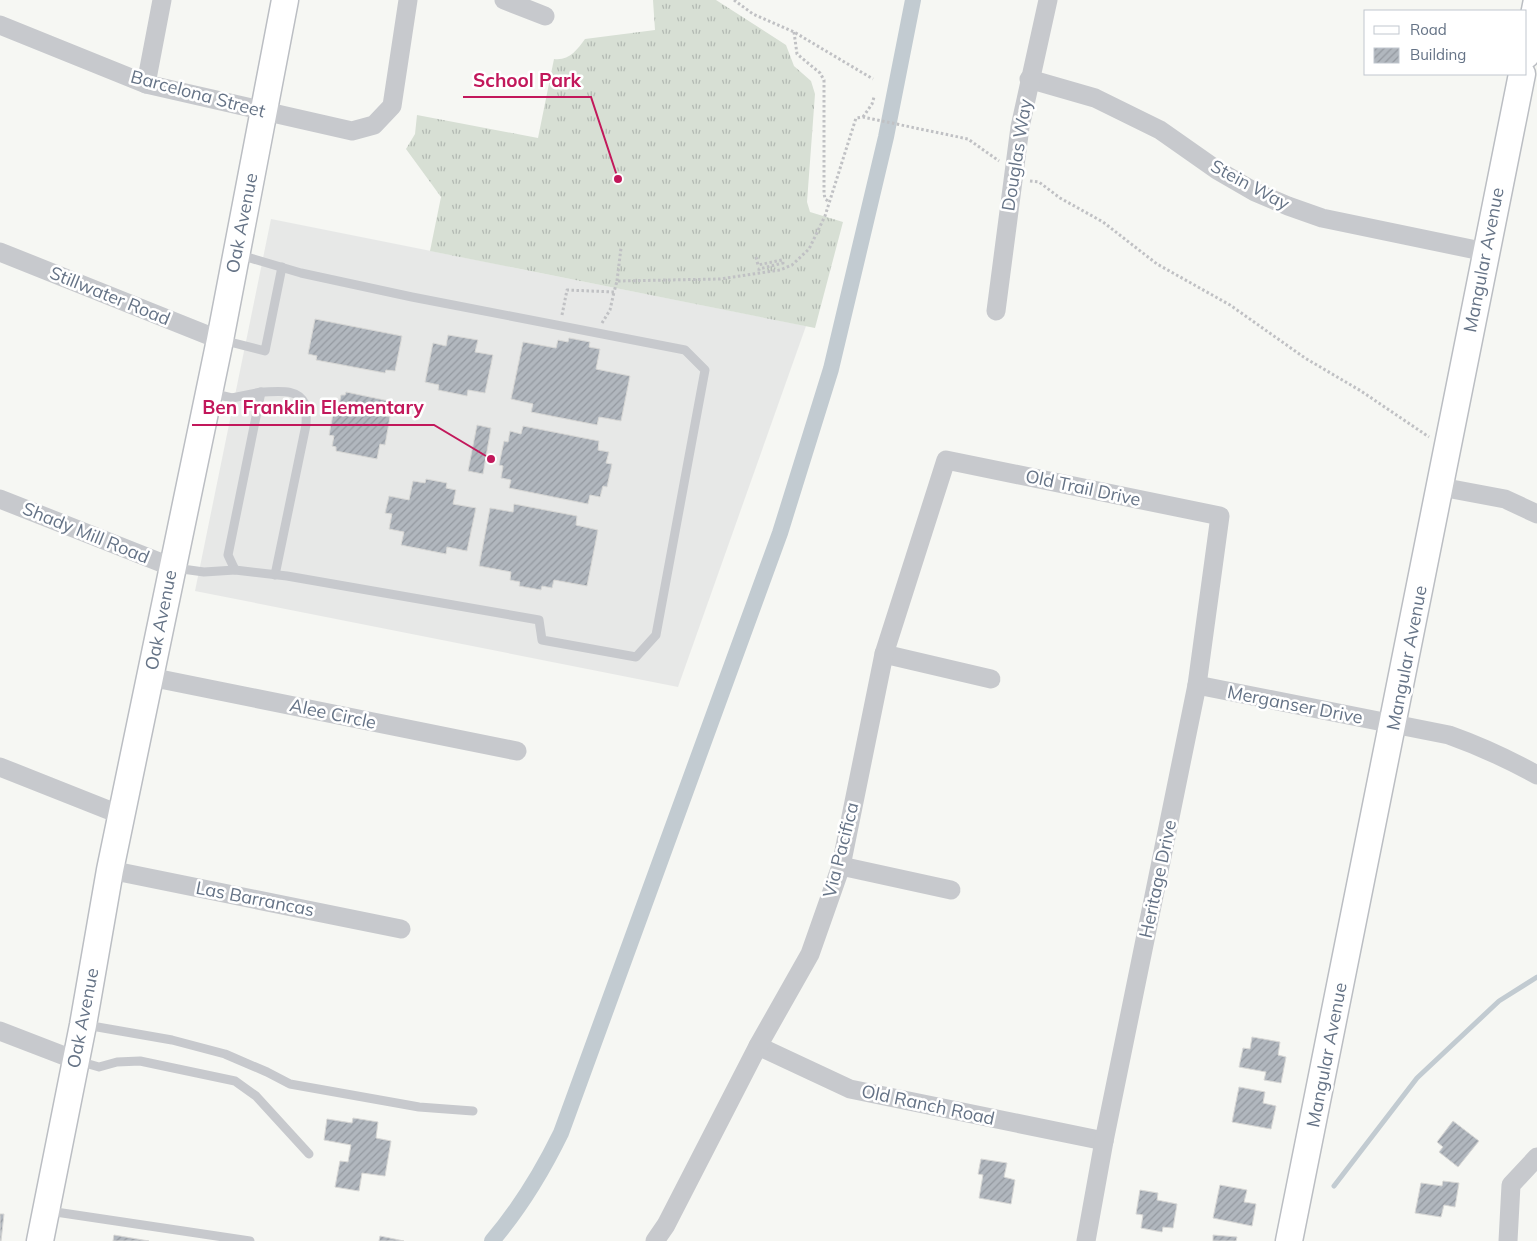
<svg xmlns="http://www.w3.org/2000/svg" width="1537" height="1241" viewBox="0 0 1537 1241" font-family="Mulish,sans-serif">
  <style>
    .built { fill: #e7e8e7 }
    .grass { fill: url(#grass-tufts) }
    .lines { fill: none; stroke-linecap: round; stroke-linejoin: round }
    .stream { stroke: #c2cbd1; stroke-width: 5 }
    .canal { stroke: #c2cbd1; stroke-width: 16 }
    .building { fill: url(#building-hatch); stroke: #d8d8d6 }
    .secondary-casing { stroke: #bbbec3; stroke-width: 29 }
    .path { stroke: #c0c1c4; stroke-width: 3; stroke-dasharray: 2.5 2.5; stroke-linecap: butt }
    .lane { stroke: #c7c9cd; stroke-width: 9 }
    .street { stroke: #c7c9cd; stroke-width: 19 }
    .secondary { stroke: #fff; stroke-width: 26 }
    .labels { text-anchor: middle; stroke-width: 5; stroke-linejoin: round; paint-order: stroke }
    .street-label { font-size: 18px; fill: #657386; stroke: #fff }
    .leader { fill: none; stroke: #c2185b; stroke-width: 2 }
    .callout-dot { fill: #c2185b; stroke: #fff; stroke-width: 2 }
    .callout-label { font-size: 19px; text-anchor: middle; font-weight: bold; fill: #c2185b; stroke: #fff; stroke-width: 5; stroke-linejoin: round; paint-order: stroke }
  </style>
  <defs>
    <pattern id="grass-tufts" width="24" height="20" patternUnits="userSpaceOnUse" patternTransform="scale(1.25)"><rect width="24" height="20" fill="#d7dfd4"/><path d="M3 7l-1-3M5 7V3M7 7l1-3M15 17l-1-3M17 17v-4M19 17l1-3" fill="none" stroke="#b2b9b2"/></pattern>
    <pattern id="building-hatch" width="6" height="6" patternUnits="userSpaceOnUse" patternTransform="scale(1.25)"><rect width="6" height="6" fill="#b1b7be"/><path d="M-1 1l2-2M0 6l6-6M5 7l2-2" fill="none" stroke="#9499a0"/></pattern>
  </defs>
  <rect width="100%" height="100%" fill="#f6f7f3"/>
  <polygon class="built" points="271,219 806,326 678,687 195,591"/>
  <path class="grass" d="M653,0h63l70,45 8,21 17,15 4,13 -8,108 3,10 33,10 -28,106 -385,-77 11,-54 -35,-48 9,-15 2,-19 121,23 16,-79c15,2 23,-9 31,-20l70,-9z"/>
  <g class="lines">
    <polyline class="stream" points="1334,1186 1417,1078 1499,1001 1537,977"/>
    <path class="canal" d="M492,1241c28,-33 50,-69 69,-108l219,-600 51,-164 55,-232 27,-137"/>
  </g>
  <g class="building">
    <polygon points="315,319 402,336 395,371 386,370 385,373 316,360 317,356 308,354"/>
    <polygon points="448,335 478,340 475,352 493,355 485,393 468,390 467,396 438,390 439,385 425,382 433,343 446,346"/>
    <polygon points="569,338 590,342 589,347 600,349 596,369 630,376 621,421 599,417 597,425 531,412 533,404 511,399 523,342 556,348 558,340 568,342"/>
    <polygon points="346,392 389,401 386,416 390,417 385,445 380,444 377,459 336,451 336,447 332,446 334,436 329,435 335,404 339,405 341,395 345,395"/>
    <polygon points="477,425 491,428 483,474 468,471"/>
    <polygon points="523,426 599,441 598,450 609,452 606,463 612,464 607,487 603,486 600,497 590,495 588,504 509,488 511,480 501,478 503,466 499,465 504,441 508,442 510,431 521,434"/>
    <polygon points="426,479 447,483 446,488 456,490 453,504 476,508 467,551 447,547 446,554 401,545 404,532 389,529 392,514 385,513 389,496 409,500 413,481 425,483"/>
    <polygon points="514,504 577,516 576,525 598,530 587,586 554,580 552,588 542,586 541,590 519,586 520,582 510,580 511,572 479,566 490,508 513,512"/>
    <polygon points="1252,1037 1280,1042 1278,1055 1286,1057 1281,1083 1264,1080 1266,1072 1239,1067 1243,1048 1250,1049"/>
    <polygon points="1239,1087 1265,1092 1263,1103 1276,1106 1271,1129 1232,1122"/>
    <polygon points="353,1118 378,1122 376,1138 391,1141 385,1176 362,1173 359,1191 335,1187 340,1161 348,1162 351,1145 324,1140 327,1119 352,1123"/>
    <polygon points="1453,1121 1479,1141 1458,1167 1439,1152 1443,1147 1437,1142"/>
    <polygon points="981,1159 1007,1163 1004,1177 1015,1180 1011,1204 979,1198 983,1175 978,1174"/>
    <polygon points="1443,1181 1459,1183 1455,1207 1444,1205 1441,1217 1415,1213 1421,1183 1442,1186"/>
    <polygon points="1220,1185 1247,1190 1244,1202 1256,1204 1252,1226 1213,1218"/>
    <polygon points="1140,1190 1158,1193 1157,1200 1177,1204 1173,1228 1163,1227 1162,1232 1141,1228 1143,1215 1136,1214"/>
    <polygon points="0,1214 4,1214 1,1241 0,1241"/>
    <polygon points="114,1235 149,1241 113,1241"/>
    <polygon points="1213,1235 1237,1237 1236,1241 1213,1241"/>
    <polygon points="380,1236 404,1241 379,1241"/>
  </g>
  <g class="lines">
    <g class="secondary-casing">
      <g id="secondary">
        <polyline points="1526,55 1537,0"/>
        <polyline points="40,1241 83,1025 110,870 220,340 285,0"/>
        <polyline points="1289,1241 1522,74"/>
      </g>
    </g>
    <g class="path">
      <polyline points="734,0 753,14 794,32 873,79"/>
      <polyline points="794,32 797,54 820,73 824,80 824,193 825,199 830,202"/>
      <polyline points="863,117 872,104 874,97"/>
      <polyline points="1030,181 1039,182 1060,198 1103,222 1157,264 1230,305 1305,358 1361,391 1429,437"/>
      <polyline points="756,257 758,265 782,260 783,263 759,269 759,273"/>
      <polyline points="617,281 621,248"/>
      <polyline points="562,315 567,290 614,292 617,281 720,279 780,270 792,265 809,249 825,216 856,118 863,117 968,139 999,161"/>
      <polyline points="602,323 610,310 614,292"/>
    </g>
    <g class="lane">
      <polyline points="222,340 265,351 282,267"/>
      <path d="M261,392c14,0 37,-5 44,12 2,6 1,15 1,21l-31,150"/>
      <polyline points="175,568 204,572 235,570 228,555 261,392 232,398 211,393"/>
      <polyline points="235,570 287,576 539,620 542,640 636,657 656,635 705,370 685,350 412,297 301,273 240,255"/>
      <polyline points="86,1025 172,1040 225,1054 267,1072 290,1084 419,1107 473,1111"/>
      <polyline points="78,1061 99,1067 117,1062 140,1061 235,1081 256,1096 309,1154"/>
      <polyline points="49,1211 250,1241"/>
    </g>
    <g class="street">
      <polyline points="504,0 545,16"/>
      <polyline points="0,25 146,84 352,131 374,125 392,106 408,0"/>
      <polyline points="1029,79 1095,98 1160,130 1217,170 1255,192 1288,206 1322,218 1486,252"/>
      <polyline points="146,84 162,0"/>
      <polyline points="0,252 220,340"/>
      <polyline points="996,311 1020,127 1048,0"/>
      <polyline points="1441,487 1505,499 1537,514"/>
      <polyline points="0,499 172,567"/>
      <polyline points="884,654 991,679"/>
      <polyline points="150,677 517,751"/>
      <path d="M1197,685l252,50c31,11 59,24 88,40"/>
      <polyline points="0,767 121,815"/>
      <polyline points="841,866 951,890"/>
      <polyline points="110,870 401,929"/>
      <polyline points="0,1031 75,1060"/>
      <polyline points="758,1046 850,1089 1104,1141"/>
      <polyline points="655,1241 666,1225 758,1046 810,954 841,866 884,654 946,460 1220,516 1197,685 1104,1141 1086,1241"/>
      <polyline points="1508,1241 1511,1185 1537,1157"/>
    </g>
    <use href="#secondary" class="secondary"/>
  </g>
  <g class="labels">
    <g class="street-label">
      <text transform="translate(198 94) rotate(15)" y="6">Barcelona Street</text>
      <text transform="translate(1017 155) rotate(-81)" y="6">Douglas Way</text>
      <text transform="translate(1250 185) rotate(28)" y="6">Stein Way</text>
      <text transform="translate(242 223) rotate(-79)" y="6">Oak Avenue</text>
      <text transform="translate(1484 260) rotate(-79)" y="6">Mangular Avenue</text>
      <text transform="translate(110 296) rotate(22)" y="6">Stillwater Road</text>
      <text transform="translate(1083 488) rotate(12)" y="6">Old Trail Drive</text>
      <text transform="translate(86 533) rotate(22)" y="6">Shady Mill Road</text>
      <text transform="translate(161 620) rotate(-79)" y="6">Oak Avenue</text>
      <text transform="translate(1407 658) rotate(-79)" y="6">Mangular Avenue</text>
      <text transform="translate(1295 705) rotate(11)" y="6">Merganser Drive</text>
      <text transform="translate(333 714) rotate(12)" y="6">Alee Circle</text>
      <text transform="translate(841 850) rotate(-76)" y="6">Via Pacifica</text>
      <text transform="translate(1158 879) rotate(-78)" y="6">Heritage Drive</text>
      <text transform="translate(255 899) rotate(11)" y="6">Las Barrancas</text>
      <text transform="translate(83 1018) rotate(-79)" y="6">Oak Avenue</text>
      <text transform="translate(1327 1055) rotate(-79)" y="6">Mangular Avenue</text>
      <text transform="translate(928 1105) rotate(12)" y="6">Old Ranch Road</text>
    </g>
  </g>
  <path class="leader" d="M618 179L591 97H463M491 459L434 425H192"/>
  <g class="callout-dot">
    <circle cx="618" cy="179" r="5"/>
    <circle cx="491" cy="459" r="5"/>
  </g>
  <g class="callout-label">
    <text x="527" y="87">School Park</text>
    <text x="313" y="414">Ben Franklin Elementary</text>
  </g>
  <rect x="1364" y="10" width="162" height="65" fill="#ffffff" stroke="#c1c7cf"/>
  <rect x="1374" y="26" width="25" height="8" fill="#ffffff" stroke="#c1c7cf"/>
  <text x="1410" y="35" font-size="15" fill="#657386">Road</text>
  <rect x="1374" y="48" width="25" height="15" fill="url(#building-hatch)" stroke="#c1c7cf"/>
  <text x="1410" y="60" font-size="15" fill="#657386">Building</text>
</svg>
